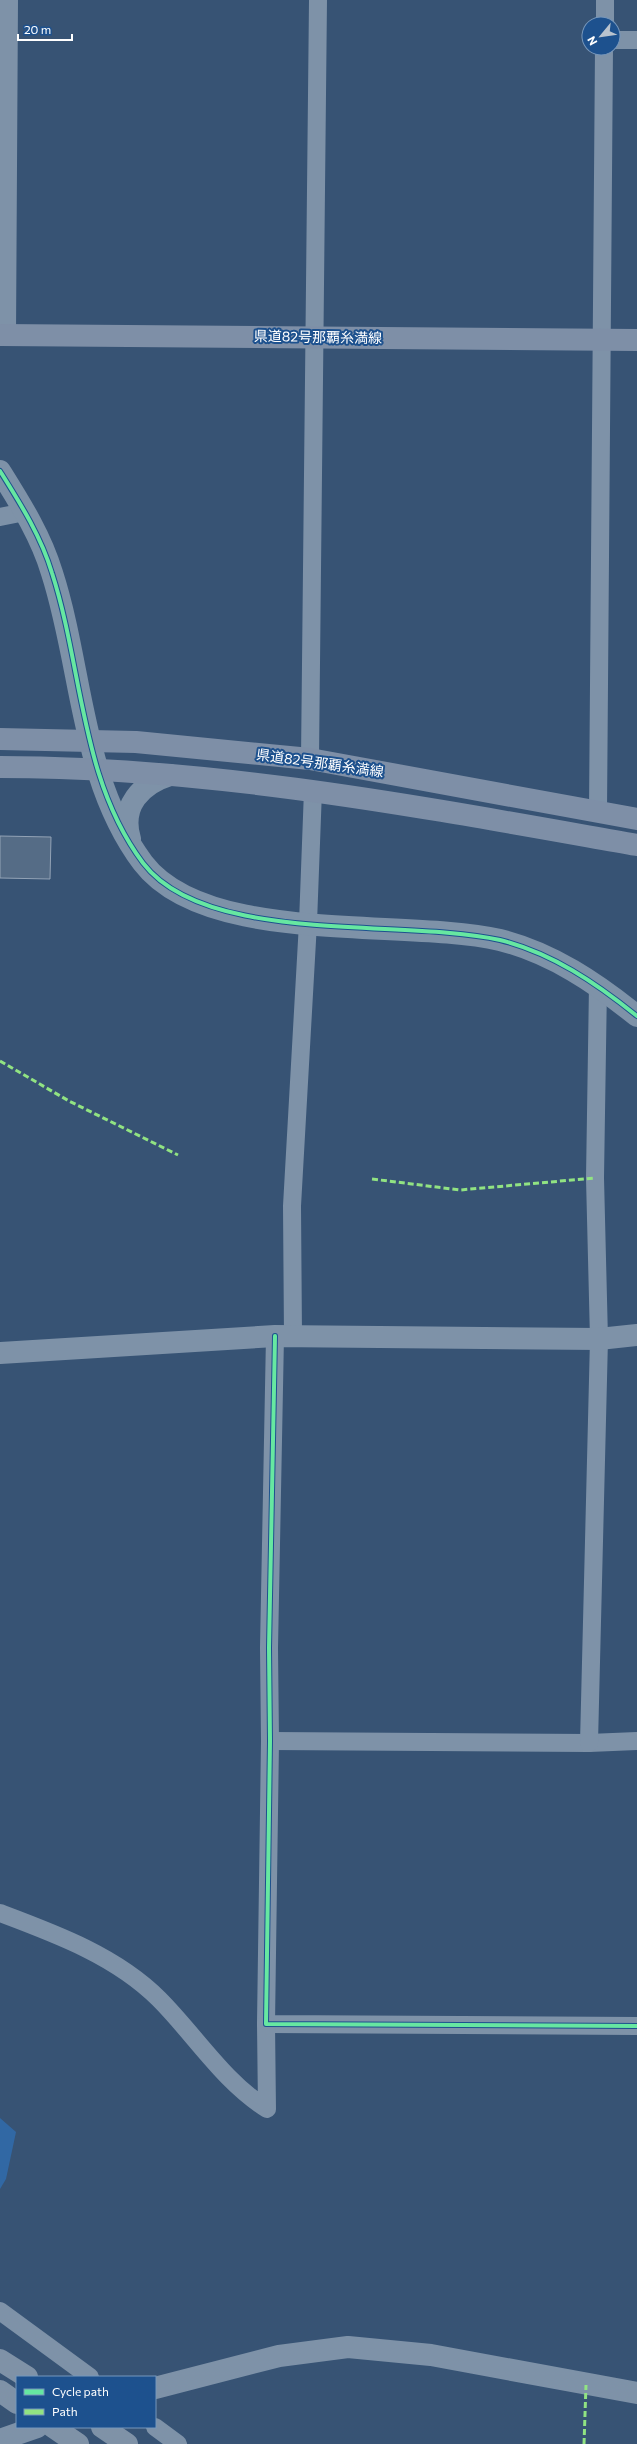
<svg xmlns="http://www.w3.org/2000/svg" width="637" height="2444" viewBox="0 0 637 2444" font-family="Commissioner,'Noto Sans JP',sans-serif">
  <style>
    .green { fill: #3168a4 }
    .building { fill: #556c86; stroke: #93a3b6 }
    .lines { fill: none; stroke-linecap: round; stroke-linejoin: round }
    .minor { stroke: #7e92a8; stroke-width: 18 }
    .tertiary { stroke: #7e92a8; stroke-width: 22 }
    .primary { stroke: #7e8fa7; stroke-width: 22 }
    .motorway { stroke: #7f92a7; stroke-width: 22 }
    .quiet { stroke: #91e382; stroke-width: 3; stroke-dasharray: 6 3; stroke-linecap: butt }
    .cycleway-casing { stroke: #1d518e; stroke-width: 6 }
    .cycleway { stroke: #66e7a1; stroke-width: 4 }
    .labels { text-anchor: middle; stroke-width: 4; stroke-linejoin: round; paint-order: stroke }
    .street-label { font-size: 14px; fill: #fff; stroke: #1d518e }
  </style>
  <rect width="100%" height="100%" fill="#375374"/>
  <polygon class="green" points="0,2118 16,2132 6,2179 0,2189"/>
  <polygon class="building" points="0,836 51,837 50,879 0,878"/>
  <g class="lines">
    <g class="minor">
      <polyline points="605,24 605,0"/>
      <polyline points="613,40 637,40"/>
      <polyline points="7,335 9,0"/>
      <polyline points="0,517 25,512"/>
      <polyline points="310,759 318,0"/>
      <polyline points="598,812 604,48"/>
      <polyline points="275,1336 269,1648 270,1741 266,2024 637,2026"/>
      <polyline points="293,1336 292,1206 308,923 313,790"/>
      <polyline points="270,1741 589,1743 637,1741"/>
      <polyline points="589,1743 599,1339 595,1178 598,985"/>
      <path d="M0,1913c56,21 116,43 159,86 36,36 64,82 108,110l-1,-85"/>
      <polyline points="0,2311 90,2377"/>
      <polyline points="155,2427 178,2444"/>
    </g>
    <g class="tertiary">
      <path d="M0,471c20,32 41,65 52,102 31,96 28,206 91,290 63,83 261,55 357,77 52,13 96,43 137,76"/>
      <path d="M130,839c-10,-33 11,-55 40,-64"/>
      <polyline points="0,1353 275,1336 599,1339 637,1335"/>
      <polyline points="155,2388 279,2356 348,2347 431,2355 637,2393"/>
      <polyline points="0,2440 37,2427"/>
    </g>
    <g class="primary">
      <polyline points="0,335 637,340"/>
      <polyline points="0,739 136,742 310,759 637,819"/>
      <path d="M0,767c214,0 427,41 637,78"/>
    </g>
    <g class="motorway">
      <polyline points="0,2360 27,2377"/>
      <polyline points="0,2391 17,2403"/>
      <polyline points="53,2427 78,2444"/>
      <polyline points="102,2427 127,2444"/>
    </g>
    <g class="quiet">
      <polyline points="0,1061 69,1101 178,1155"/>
      <polyline points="372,1179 460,1190 595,1178"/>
      <polyline points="584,2444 586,2385"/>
    </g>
    <g class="cycleway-casing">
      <g id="cycleway">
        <path d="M0,471c20,32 41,65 52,102 31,96 28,206 91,290 63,83 261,55 357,77 52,13 96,43 137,76"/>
        <polyline points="275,1336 269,1648 270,1741 266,2024 637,2026"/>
      </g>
    </g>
    <use href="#cycleway" class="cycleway"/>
  </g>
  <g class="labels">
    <g class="street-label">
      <text transform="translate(318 337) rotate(1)" y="5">県道82号那覇糸満線</text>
      <text transform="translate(320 763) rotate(8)" y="5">県道82号那覇糸満線</text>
    </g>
  </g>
  <rect x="16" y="2376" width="140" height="52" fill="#1d518e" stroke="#7797bb"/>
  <rect x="24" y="2389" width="20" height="6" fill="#66e7a1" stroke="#7797bb"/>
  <text x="52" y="2396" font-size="12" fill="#ffffff">Cycle path</text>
  <rect x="24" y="2409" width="20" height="6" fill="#91e382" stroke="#7797bb"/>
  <text x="52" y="2416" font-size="12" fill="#ffffff">Path</text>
  <g transform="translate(601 36) rotate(241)"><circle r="19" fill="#1d518e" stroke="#7797bb"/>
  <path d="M0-3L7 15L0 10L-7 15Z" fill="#b9c3ce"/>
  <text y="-6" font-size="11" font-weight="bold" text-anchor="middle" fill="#ffffff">N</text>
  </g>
  <path d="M18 34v6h54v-6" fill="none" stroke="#ffffff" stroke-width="2"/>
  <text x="24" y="34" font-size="12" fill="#ffffff" stroke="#1d518e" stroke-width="3" paint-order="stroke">20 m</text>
</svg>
